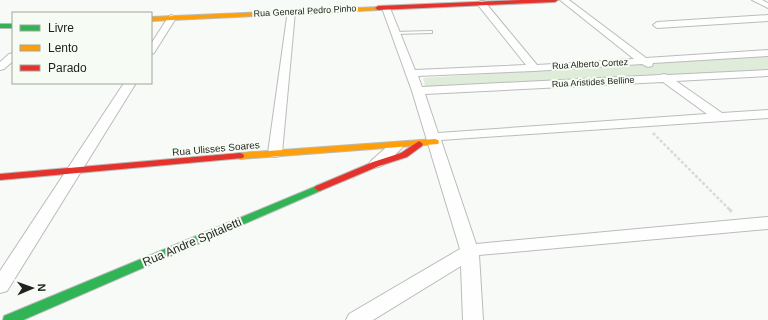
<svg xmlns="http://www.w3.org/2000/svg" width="768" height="320" viewBox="0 0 768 320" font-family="Arial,sans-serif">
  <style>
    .green { fill: #deecd9 }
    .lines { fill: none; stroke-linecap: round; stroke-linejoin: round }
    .lane-casing { stroke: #babcba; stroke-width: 2 }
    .street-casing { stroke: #babcba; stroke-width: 2 }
    .fast-casing { stroke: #babcba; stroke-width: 2 }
    .slow-casing { stroke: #babcba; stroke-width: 2 }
    .jam-casing { stroke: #babcba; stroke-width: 2 }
    .path-far1 { stroke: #d9dad9; stroke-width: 2.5; stroke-dasharray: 3 2; stroke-linecap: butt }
    .path { stroke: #d9dad9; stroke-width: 3; stroke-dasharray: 4 2.5; stroke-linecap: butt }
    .lane { fill: #fefefe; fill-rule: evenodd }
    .street { fill: #fefefe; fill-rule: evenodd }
    .fast { fill: #30b455; fill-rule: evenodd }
    .slow { fill: #ff9f0a; fill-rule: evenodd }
    .jam { fill: #e5322d; fill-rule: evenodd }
    .labels { text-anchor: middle; stroke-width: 4; stroke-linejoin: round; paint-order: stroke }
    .far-street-label { font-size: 9px; fill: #1f211e; stroke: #f6fcf4 }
    .street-label { font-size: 10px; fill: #1f211e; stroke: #f6fcf4 }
    .near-street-label { font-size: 12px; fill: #1f211e; stroke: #f6fcf4 }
  </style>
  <rect width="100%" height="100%" fill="#f7faf6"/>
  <polygon class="green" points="768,56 768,71 438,89 425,86 423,78"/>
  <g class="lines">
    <g class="lane-casing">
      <polygon id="lane" points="430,31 432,31 432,33 395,34 393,33 395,32"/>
    </g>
    <g class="street-casing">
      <g id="street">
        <path d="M560,0h9l77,58 122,-8v6l-115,7 -1,3 -4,1 -6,-3 -108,7 -116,5 4,11 238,-12 4,-1 4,1 100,-5v6l-92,5 46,32 46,-3v8l-327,22 35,104 292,-27v12l-289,26 4,65h-20l-2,-54 -88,54h-27l3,-6 111,-65 -48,-158 -30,-83 4,-2 4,2 25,62 111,-5 -48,-60 -1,-2 4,-2h3l53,64 97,-6zM663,82l44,32 -269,19 -13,-39z"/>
        <polygon points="752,0 762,0 768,3 768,8"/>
        <polygon points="288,10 291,10 295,12 282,153 280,156 275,157 270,156 268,153"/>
        <polygon points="172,15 176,18 154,53 151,54 151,44 169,16"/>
        <polygon points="768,15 768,21 657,28 653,25 657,22"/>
        <polygon points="13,53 13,61 4,69 0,70 0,62 9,54"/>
        <polygon points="124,83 136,83 7,291 0,293 0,271"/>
        <path d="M396,142l5,1 2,3 -2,3c-9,8 -18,21 -30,18l-2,-3 2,-3 20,-18z"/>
      </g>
    </g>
    <g class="fast-casing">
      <g id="fast">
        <rect x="0" y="24" width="13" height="4"/>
        <polygon points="319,185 324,188 322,190 23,320 3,320 4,316"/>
      </g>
    </g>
    <g class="slow-casing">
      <g id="slow">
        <polygon points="380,7 381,8 378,10 151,21 151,17"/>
        <polygon points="435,139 438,140 439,142 438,144 240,159 236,156 240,153"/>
      </g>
    </g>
    <g class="jam-casing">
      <g id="jam">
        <polygon points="521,0 558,0 555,2 378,10 375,8 378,6"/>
        <polygon points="419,141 423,144 422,146 407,157 379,166 322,190 319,191 314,188 316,186 373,162 401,153"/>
        <polygon points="240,153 243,154 244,156 243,158 0,180 0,174"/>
      </g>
    </g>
    <polyline class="path-far1" points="653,133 730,210"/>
    <polyline class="path" points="729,209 733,213"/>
    <use href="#lane" class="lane"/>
    <use href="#street" class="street"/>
    <use href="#fast" class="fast"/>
    <use href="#slow" class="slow"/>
    <use href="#jam" class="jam"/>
  </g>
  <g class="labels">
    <g class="far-street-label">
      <text transform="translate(305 11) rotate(-3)" y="3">Rua General Pedro Pinho</text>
      <text transform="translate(590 64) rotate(-3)" y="3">Rua Alberto Cortez</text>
      <text transform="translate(593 82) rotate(-3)" y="3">Rua Aristides Belline</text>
    </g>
    <g class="street-label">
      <text transform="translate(216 148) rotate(-5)" y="4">Rua Ulisses Soares</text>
    </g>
    <g class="near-street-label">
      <text transform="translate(192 242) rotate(-23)" y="4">Rua Andre Spitaletti</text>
    </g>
  </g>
  <rect x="12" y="12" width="140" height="72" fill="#f6fcf4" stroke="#a0a49e"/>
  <rect x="20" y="25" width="20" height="6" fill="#30b455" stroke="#a0a49e"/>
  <text x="48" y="32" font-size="12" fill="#1f211e">Livre</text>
  <rect x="20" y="45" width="20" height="6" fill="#ff9f0a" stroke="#a0a49e"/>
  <text x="48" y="52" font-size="12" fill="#1f211e">Lento</text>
  <rect x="20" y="65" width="20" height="6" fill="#e5322d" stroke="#a0a49e"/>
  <text x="48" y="72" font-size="12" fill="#1f211e">Parado</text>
  <g transform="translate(32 288) rotate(88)" stroke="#f6fcf4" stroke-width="3" paint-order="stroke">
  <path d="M0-3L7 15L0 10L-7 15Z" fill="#1f211e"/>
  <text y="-6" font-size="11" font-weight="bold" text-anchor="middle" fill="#1f211e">N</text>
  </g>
</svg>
